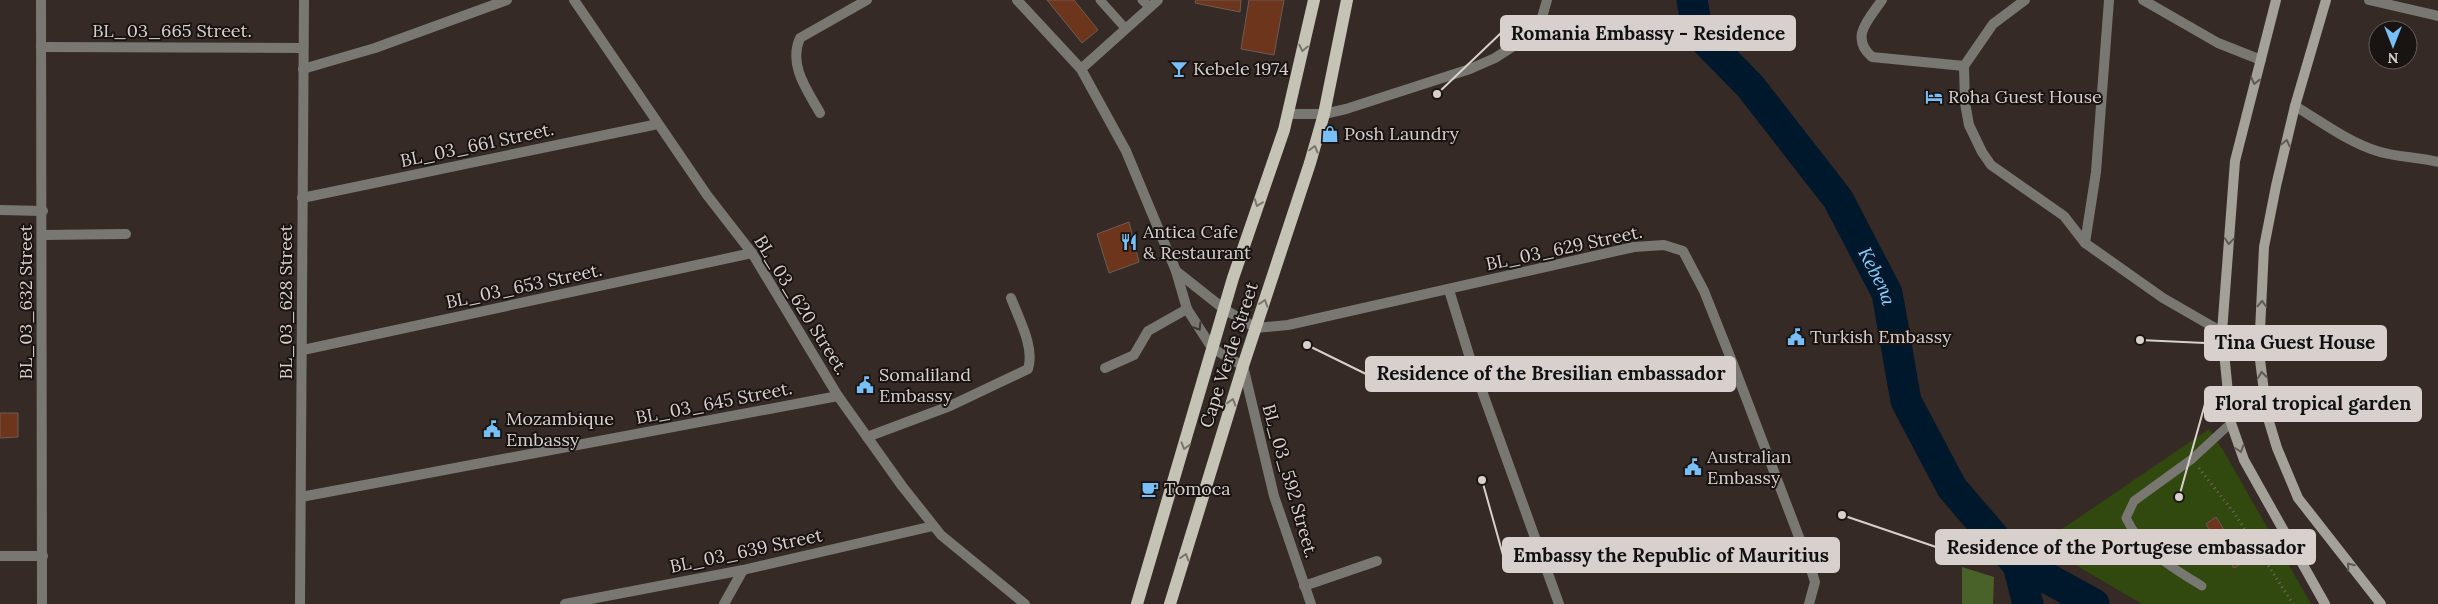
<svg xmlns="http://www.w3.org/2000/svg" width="2438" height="604" viewBox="0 0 2438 604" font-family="Lora,serif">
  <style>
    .green { fill: #31480f }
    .forest { fill: #49622a }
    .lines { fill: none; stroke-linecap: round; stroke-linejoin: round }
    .river { stroke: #00182c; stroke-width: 31 }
    .building { fill: #6c351c; stroke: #6b5d57 }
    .path { stroke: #746a66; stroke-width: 3; stroke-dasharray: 1 4; stroke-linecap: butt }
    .service { stroke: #787771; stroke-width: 9 }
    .minor { stroke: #787771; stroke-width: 10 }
    .tertiary { stroke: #787771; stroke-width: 10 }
    .secondary { stroke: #a3a198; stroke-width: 10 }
    .primary { stroke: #c5c2b6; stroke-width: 12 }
    .oneway { stroke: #78746c }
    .oneway2 { stroke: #5e5a54 }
    .oneway3 { stroke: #3a3733 }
    .labels { text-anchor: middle; stroke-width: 4; stroke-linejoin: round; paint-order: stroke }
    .street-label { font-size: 18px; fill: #d8d0cd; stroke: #191411 }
    .poi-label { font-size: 18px; fill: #d8d0cd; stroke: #191411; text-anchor: start }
    .water-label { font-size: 19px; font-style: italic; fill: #90cefe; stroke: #191411 }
    .leader { fill: none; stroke: #d8d0cd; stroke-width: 2 }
    .callout-dot { fill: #d8d0cd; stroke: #191411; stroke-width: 2 }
    .callout { fill: #d8d0cd; stroke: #d8d0cd; stroke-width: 2 }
    .callout-label { font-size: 19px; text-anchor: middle; font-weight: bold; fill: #111 }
  </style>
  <rect width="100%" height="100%" fill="#352a25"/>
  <polygon class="green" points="2209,429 2223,450 2311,604 2142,604 2040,544"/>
  <polygon class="forest" points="1962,567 1994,577 1993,604 1962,604"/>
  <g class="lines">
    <g class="river">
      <path id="s1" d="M1692,0l6,33 52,53 88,113 49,94 19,108 46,87 66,77 10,39"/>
      <polyline points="2018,565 2027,567 2094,604"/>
    </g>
  </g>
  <g class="building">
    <polygon points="1047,0 1074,0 1098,30 1082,43"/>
    <polygon points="1196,0 1241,0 1240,12 1195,3"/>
    <polygon points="1249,0 1284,0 1274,55 1241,49"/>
    <polygon points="1129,222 1139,262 1109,273 1097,234"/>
    <polygon points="0,413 18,413 18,437 0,438"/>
    <polygon points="2216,517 2244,562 2234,568 2206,524"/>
  </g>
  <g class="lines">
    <polyline class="path" points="2199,468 2235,514 2293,604"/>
    <g class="service">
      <polyline points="1100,0 1126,29"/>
      <polyline points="1142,0 1150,7"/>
      <path d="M2202,586c-29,-18 -61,-36 -76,-68l8,-17 58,-42 39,-36"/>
    </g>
    <g class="minor">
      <polyline points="574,0 707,195 752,253 838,396 902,486 941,535 1025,604"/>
      <polyline points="1017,0 1081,69 1126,151 1176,271 1187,309 1212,348 1243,366 1274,496 1311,604"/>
      <path d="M1882,0c-13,19 -33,37 -10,57l92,9"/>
      <polyline points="2025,0 1993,24 1964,66 1965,103 1969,125 1982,152 1991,165 2064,216 2085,243 2163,298 2222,332"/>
      <polyline points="2143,0 2218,43 2261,60"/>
      <polyline points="2369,0 2438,16"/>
      <polyline points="41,47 303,48"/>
      <polyline points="303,69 375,48 507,0"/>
      <polyline points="1081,69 1158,0"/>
      <path d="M2295,106c25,15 53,36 82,45 18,6 41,6 61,11"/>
      <path d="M820,113c-13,-23 -32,-48 -20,-75l67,-38"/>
      <polyline points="1289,114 1324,114 1346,109 1470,69 1495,58 1529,36 1541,21 1547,0"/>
      <polyline points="302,198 658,124"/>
      <polyline points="0,210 43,211"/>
      <polyline points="43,235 126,234"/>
      <polyline points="2085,243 2096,172 2109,0"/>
      <polyline points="1176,271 1224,309 1256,328 1288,325 1634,247 1664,245 1683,251 1704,291 1735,369 1810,566 1815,582 1809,604"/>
      <polyline points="1449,290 1469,355 1559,604"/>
      <polyline points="303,350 752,253"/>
      <polyline points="1105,368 1134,355 1148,331 1187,309"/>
      <path d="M867,437l83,-31 78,-37c7,-21 -9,-50 -17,-71"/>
      <polyline points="301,497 838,396"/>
      <polyline points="0,556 43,556"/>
      <polyline points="1304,586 1377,561"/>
      <polyline points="565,604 743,570 933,526"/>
      <polyline points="724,604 743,570"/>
    </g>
    <g class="tertiary">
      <polyline points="41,0 42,604"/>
      <polyline points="300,604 304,0"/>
    </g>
    <g class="secondary">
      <polyline points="2276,0 2235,161 2222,332 2231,423 2244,460 2325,604"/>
      <polyline points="2326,0 2295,106 2276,186 2264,247 2259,352 2267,415 2277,448 2298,498 2381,604"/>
    </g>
    <g class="primary">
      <polyline points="1137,604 1233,278 1284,130 1314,0"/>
      <polyline points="1170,604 1243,366 1310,163 1324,114 1347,0"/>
    </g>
  </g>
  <defs><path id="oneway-chevron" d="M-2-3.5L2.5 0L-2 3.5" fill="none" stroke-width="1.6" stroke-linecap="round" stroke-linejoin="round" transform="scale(1.25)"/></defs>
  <g class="oneway">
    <use href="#oneway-chevron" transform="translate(1303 48) rotate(102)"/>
    <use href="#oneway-chevron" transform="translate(1314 149) rotate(-75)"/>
    <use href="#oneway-chevron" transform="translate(1258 203) rotate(111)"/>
    <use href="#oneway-chevron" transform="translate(1264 303) rotate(-72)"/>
    <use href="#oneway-chevron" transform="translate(1232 402) rotate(-73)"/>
    <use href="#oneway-chevron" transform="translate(1185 446) rotate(106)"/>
    <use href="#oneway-chevron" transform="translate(1185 557) rotate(-73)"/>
  </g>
  <g class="oneway2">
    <use href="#oneway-chevron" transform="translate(2255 81) rotate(104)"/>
    <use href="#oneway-chevron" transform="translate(2286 143) rotate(-77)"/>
    <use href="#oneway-chevron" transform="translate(2229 241) rotate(94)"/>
    <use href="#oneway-chevron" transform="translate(2262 304) rotate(-87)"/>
    <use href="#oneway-chevron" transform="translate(2262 375) rotate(-97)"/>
    <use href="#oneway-chevron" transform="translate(2240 449) rotate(72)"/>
    <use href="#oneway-chevron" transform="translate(2350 566) rotate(-129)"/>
  </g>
  <use class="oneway3" href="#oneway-chevron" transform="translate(1198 327) rotate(58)"/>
  <defs>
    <g id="bar-bare" transform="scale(1.35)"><path d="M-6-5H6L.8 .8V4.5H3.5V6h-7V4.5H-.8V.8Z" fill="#78bff7" stroke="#191411" stroke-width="2.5" paint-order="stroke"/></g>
    <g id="hotel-bare" transform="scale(1.35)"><path d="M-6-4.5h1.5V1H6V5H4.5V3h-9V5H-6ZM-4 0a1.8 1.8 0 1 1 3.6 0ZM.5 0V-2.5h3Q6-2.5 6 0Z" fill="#78bff7" stroke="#191411" stroke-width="2.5" paint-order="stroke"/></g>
    <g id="shop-bare" transform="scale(1.35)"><path d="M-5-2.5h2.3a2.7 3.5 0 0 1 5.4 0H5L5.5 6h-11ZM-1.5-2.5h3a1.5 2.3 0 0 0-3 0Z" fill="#78bff7" stroke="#191411" stroke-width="2.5" paint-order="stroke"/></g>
    <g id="restaurant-bare" transform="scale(1.35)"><path d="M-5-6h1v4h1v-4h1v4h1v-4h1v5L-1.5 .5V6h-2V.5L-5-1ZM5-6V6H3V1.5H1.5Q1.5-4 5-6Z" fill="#78bff7" stroke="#191411" stroke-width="2.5" paint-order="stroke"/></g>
    <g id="civic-bare" transform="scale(1.35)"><path d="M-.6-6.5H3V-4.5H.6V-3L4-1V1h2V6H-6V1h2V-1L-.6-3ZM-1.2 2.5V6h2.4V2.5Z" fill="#78bff7" stroke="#191411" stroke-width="2.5" paint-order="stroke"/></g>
    <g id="cafe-bare" transform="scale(1.35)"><path d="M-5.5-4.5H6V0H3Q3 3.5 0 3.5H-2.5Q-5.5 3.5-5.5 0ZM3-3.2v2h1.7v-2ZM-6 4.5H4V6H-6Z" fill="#78bff7" stroke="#191411" stroke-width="2.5" paint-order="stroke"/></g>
  </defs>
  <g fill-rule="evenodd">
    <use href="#bar-bare" x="1179" y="69"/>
    <use href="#hotel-bare" x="1934" y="97"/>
    <use href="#shop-bare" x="1330" y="134"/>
    <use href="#restaurant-bare" x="1129" y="242"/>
    <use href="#civic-bare" x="1796" y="337"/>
    <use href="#civic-bare" x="865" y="385"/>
    <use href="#civic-bare" x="492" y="429"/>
    <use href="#civic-bare" x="1693" y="467"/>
    <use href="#cafe-bare" x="1150" y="489"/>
  </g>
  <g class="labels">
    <g class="street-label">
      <text x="172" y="37">BL_03_665 Street.</text>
      <text transform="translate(477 145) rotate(-12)" y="6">BL_03_661 Street.</text>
      <text transform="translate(1564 248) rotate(-12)" y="6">BL_03_629 Street.</text>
      <text transform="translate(524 286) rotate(-12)" y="6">BL_03_653 Street.</text>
      <text transform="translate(26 302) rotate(-90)" y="6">BL_03_632 Street</text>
      <text transform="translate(286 302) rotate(-90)" y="6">BL_03_628 Street</text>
      <text transform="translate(801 305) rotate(58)" y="6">BL_03_620 Street.</text>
      <text transform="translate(1229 355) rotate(-72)" y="6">Cape Verde Street</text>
      <text transform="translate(714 403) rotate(-11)" y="6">BL_03_645 Street.</text>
      <text transform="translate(1290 481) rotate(74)" y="6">BL_03_592 Street.</text>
      <text transform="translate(746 551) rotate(-12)" y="6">BL_03_639 Street</text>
    </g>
    <g class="poi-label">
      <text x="1193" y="75">Kebele 1974</text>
      <text x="1948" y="103">Roha Guest House</text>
      <text x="1344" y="140">Posh Laundry</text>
      <text x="1143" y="238">Antica Cafe<tspan x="1143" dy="21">&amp; Restaurant</tspan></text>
      <text x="1810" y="343">Turkish Embassy</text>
      <text x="879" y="381">Somaliland<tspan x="879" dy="21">Embassy</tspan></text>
      <text x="506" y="425">Mozambique<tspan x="506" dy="21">Embassy</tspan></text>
      <text x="1707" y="463">Australian<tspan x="1707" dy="21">Embassy</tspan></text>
      <text x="1164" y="495">Tomoca</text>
    </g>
    <g class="water-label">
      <text dy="7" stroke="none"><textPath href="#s1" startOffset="338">Kebena</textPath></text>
    </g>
  </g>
  <path class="leader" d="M1437 94L1501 33M2140 340L2205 343M1307 345L1366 374M2179 497L2205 404M1842 515L1936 547M1482 480L1503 555"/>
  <g class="callout-dot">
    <circle cx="1437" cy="94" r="5"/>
    <circle cx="2140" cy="340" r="5"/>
    <circle cx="1307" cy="345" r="5"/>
    <circle cx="2179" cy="497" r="5"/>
    <circle cx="1842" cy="515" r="5"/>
    <circle cx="1482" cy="480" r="5"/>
  </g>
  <g class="callout">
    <rect x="1501" y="16" width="294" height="34" rx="5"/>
    <rect x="2205" y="326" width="181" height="34" rx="5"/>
    <rect x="1366" y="357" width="369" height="34" rx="5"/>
    <rect x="2205" y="387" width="216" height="34" rx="5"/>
    <rect x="1936" y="530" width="379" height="34" rx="5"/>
    <rect x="1503" y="538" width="336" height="34" rx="5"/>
  </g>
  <g class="callout-label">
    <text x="1648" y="40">Romania Embassy - Residence</text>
    <text x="2295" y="349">Tina Guest House</text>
    <text x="1551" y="380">Residence of the Bresilian embassador</text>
    <text x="2313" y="410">Floral tropical garden</text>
    <text x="2126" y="554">Residence of the Portugese embassador</text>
    <text x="1671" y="562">Embassy the Republic of Mauritius</text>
  </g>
  <g transform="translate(2393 45) rotate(180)"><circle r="24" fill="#191411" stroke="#655f5c"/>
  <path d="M0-4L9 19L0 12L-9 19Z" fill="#78bff7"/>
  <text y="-8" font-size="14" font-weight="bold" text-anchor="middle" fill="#d8d0cd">N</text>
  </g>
</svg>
